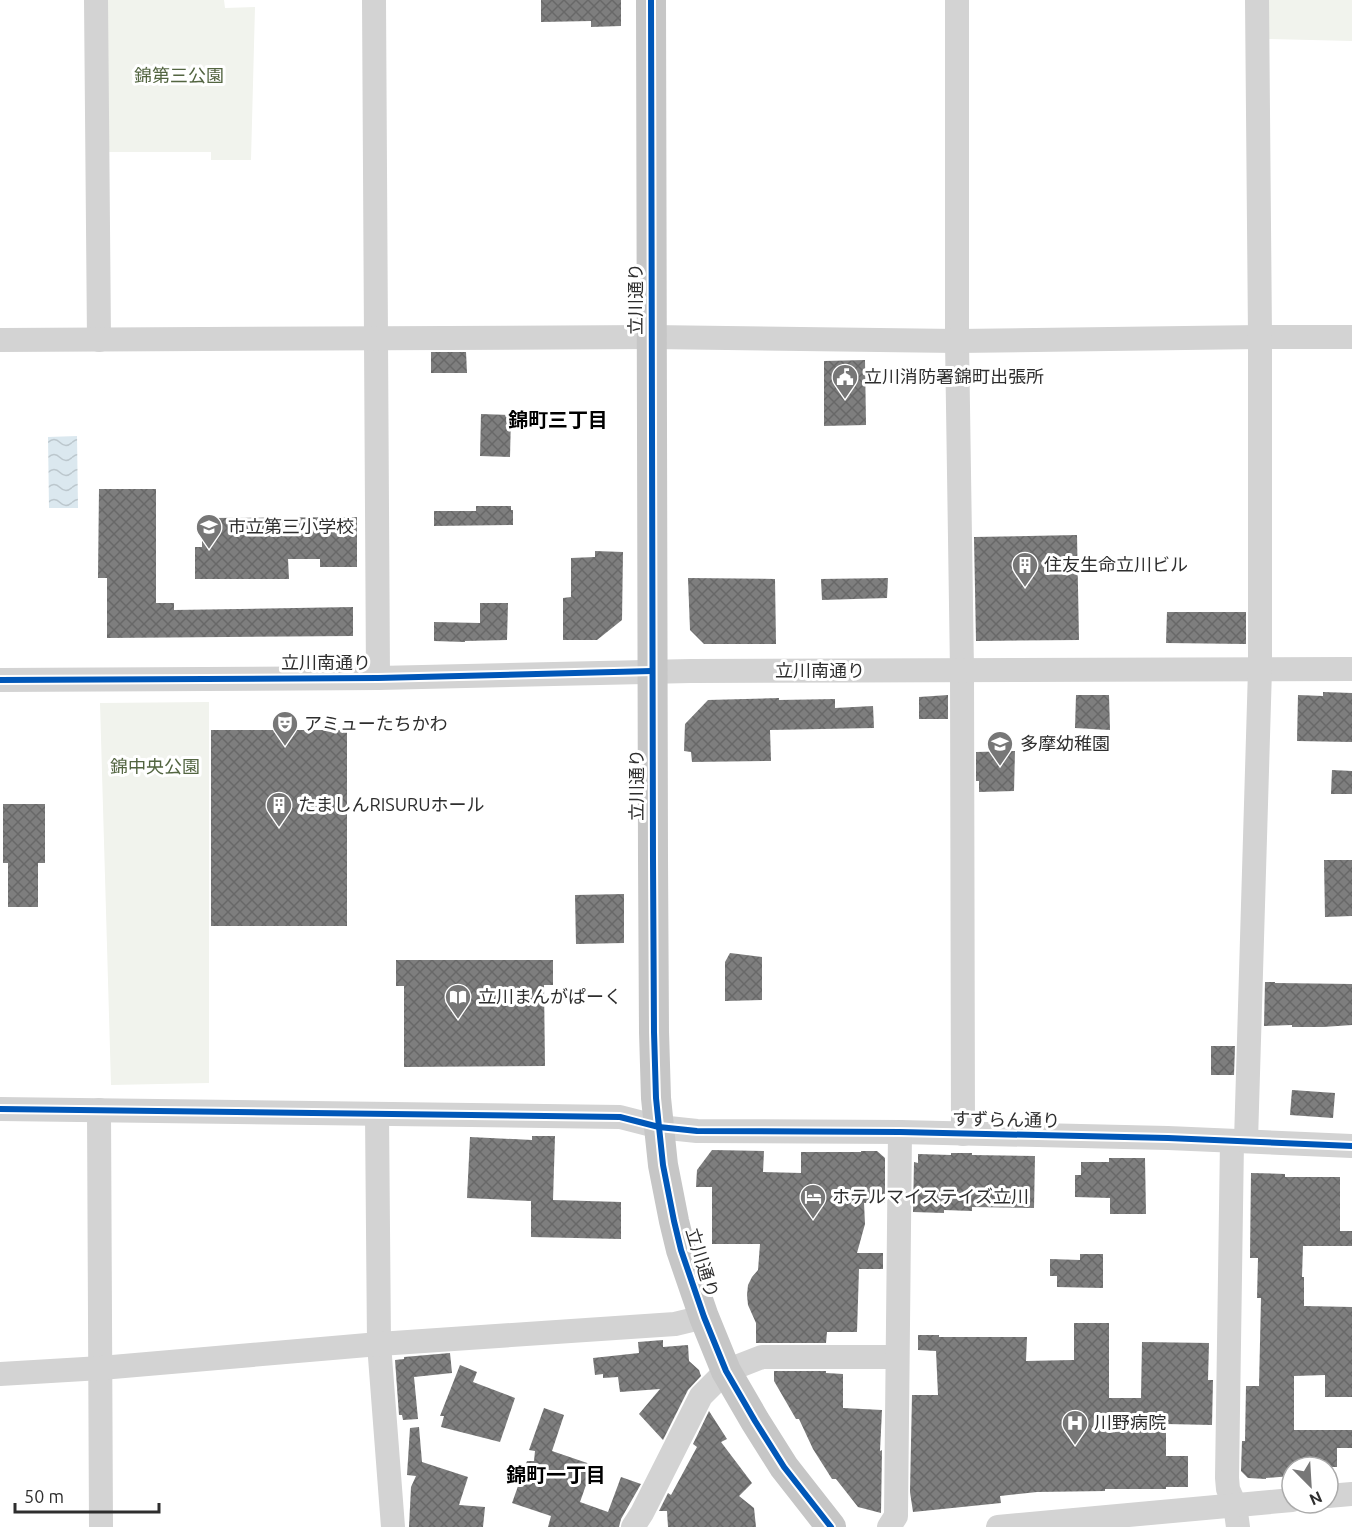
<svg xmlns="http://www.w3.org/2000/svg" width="1352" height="1527" viewBox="0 0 1352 1527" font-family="Ubuntu,'Noto Sans JP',sans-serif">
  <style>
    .green { fill: #f1f3ed }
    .water { fill: url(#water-waves) }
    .building { fill: url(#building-cross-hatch) }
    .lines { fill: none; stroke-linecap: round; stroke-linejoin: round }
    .minor { stroke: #d3d3d3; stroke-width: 24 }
    .major { stroke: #c6c6c6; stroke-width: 30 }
    .cycleway-casing { stroke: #fff; stroke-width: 10 }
    .cycleway { stroke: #0057b8; stroke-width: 6 }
    .labels { text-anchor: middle; stroke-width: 6; stroke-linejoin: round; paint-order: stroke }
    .park-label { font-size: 18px; fill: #536541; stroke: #fff }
    .street-label { font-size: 18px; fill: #2e2e2e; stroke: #fff }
    .poi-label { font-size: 18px; fill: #2e2e2e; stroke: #fff; text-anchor: start }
    .neighbourhood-label { font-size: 20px; font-weight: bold; fill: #000; stroke: #fff }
  </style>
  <defs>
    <pattern id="water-waves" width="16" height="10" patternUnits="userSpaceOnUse" patternTransform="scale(1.5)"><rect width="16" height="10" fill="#dbe8ef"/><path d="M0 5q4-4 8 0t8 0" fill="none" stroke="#bcc7cd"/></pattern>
    <pattern id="building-cross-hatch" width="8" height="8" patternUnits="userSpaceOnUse" patternTransform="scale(1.5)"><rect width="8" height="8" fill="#7e7e7e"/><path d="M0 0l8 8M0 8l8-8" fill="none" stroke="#686868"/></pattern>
  </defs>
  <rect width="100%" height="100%" fill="#fff"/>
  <g class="green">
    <polygon points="103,0 224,0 225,8 255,7 251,160 211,160 211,152 103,152"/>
    <polygon points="1268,0 1352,0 1352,41 1267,39"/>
    <polygon points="209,702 209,1083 111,1085 100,703"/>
  </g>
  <polygon class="water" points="77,436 78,508 49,508 48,437"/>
  <g class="building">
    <polygon points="541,0 621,0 621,26 591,27 591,21 541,22"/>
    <polygon points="431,352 466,352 467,373 431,373"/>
    <polygon points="865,360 866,425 824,426 824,361"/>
    <polygon points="481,414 511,415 510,457 480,456"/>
    <polygon points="99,489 156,489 156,603 174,603 174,610 353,607 353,636 107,638 107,578 98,578"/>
    <polygon points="476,506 511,506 511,510 513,510 513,525 434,526 434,511 476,511"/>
    <polygon points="357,517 357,567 320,567 320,559 288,559 289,579 195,579 195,547 202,547 202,518"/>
    <polygon points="1077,535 1079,640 976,641 974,537"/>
    <polygon points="595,551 623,552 622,620 597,640 563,640 563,598 571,597 571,558 595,557"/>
    <polygon points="688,578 775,579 776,644 704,644 690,630"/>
    <polygon points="888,578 887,598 822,600 821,579"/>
    <polygon points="480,603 508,603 507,640 465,641 465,642 434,641 434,622 480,623"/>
    <polygon points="1167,612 1246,612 1246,644 1166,643"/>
    <polygon points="1323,692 1352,693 1352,742 1297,741 1298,695 1323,696"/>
    <polygon points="948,695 948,719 919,719 919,697"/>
    <polygon points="1076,695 1109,695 1110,730 1075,728"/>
    <polygon points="779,698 779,700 835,699 835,708 873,706 874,728 770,730 771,761 692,762 691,752 684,751 685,724 708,700"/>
    <rect x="211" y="730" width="136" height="196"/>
    <polygon points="1015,751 1014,791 979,792 979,781 976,781 976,752"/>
    <polygon points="1332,770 1352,771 1352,794 1331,794"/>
    <polygon points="3,804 45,804 45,863 38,863 38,907 8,907 8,863 3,863"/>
    <polygon points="1324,860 1352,860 1352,916 1325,917"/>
    <polygon points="624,894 624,943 576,944 575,895"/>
    <polygon points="730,953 762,957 762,1000 725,1001 725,962"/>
    <polygon points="396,960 553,960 553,985 544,985 545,1066 404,1067 404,986 396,986"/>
    <polygon points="1265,982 1275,982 1275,983 1352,984 1352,1025 1323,1027 1292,1027 1292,1025 1264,1026"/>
    <polygon points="1211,1046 1235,1046 1234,1075 1211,1075"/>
    <polygon points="1292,1090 1335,1093 1333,1118 1290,1115"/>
    <polygon points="532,1136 555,1136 553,1200 621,1202 621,1239 531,1237 531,1201 467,1198 470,1137 532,1140"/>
    <polygon points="712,1150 764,1151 763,1172 801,1173 801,1152 861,1152 861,1151 877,1151 885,1158 885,1203 864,1203 865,1224 857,1253 883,1253 883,1269 859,1269 857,1332 827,1332 826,1343 756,1343 756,1323 748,1305 747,1295 748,1285 752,1277 758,1270 760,1244 712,1244 712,1187 696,1187 697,1170"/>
    <polygon points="951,1153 972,1153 972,1155 1035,1156 1034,1208 972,1207 972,1211 944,1210 944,1213 913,1212 914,1162 918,1163 918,1154 951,1155"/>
    <polygon points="1109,1158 1145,1158 1146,1214 1110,1214 1110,1198 1075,1197 1075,1175 1081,1175 1081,1162 1109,1162"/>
    <polygon points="1251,1173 1285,1174 1285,1177 1340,1177 1340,1231 1352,1231 1352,1246 1303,1246 1302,1277 1304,1277 1304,1306 1352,1307 1352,1397 1325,1397 1325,1375 1294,1376 1294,1430 1352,1430 1352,1448 1337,1448 1337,1467 1292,1467 1292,1476 1266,1478 1266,1479 1248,1478 1241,1471 1242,1441 1245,1441 1246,1386 1259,1386 1261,1298 1257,1298 1258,1258 1250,1258"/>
    <polygon points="1080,1254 1103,1254 1103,1288 1057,1287 1057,1276 1050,1276 1050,1259 1080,1260"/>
    <polygon points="1074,1323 1109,1323 1109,1398 1141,1398 1142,1342 1209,1343 1208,1380 1213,1380 1212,1425 1166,1424 1166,1456 1188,1456 1188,1487 1166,1487 1166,1489 1105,1489 1105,1491 1037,1492 1000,1496 1001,1503 913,1512 910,1492 912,1395 938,1395 936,1351 918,1350 918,1335 939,1335 939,1337 1027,1337 1026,1361 1074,1360"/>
    <polygon points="663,1340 663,1347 688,1345 689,1361 699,1370 701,1376 688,1390 663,1440 639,1414 660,1389 620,1392 618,1377 603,1378 603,1374 595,1375 593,1358 639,1353 638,1342"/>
    <polygon points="450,1353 452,1373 414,1377 418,1419 403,1420 402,1415 399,1415 395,1360 404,1359 404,1357"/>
    <polygon points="460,1365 477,1372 473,1382 515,1398 500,1442 441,1427 444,1416 440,1416"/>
    <polygon points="774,1371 826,1371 826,1373 843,1374 843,1408 882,1410 880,1451 882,1450 881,1513 858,1507 836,1479 832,1479 813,1449 799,1419 796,1419 774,1381"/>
    <polygon points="544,1408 564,1415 552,1451 593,1465 580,1502 608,1512 621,1477 641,1484 621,1519 619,1527 548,1527 551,1516 512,1503 527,1461 534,1461 535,1451 529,1450"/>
    <polygon points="709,1411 727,1439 721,1442 752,1483 739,1496 754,1508 756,1527 668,1527 667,1511 659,1511 668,1493 671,1495 697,1447 693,1444"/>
    <polygon points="419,1427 422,1462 468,1477 459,1505 485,1507 483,1527 409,1527 411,1487 416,1476 407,1475 410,1428"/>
  </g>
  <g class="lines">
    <g class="minor">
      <polyline points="96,0 99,340"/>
      <polyline points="374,0 378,678"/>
      <polyline points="957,0 957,341 962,670 963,1134"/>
      <polyline points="0,340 652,337 957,341 1260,337 1352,337"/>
      <polyline points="0,680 378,678 691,671 1352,669"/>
      <polyline points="0,1109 620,1117 659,1127 697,1131 900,1132 1168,1138 1352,1146"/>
      <polyline points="99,1110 101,1527"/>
      <polyline points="377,1114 379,1344 393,1527"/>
      <polyline points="1232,1141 1227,1478 1228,1489 1235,1505 1238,1527"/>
      <polyline points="1246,1141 1260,669 1260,337 1257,0"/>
      <polyline points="0,1374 101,1368 379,1344 675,1324 704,1317"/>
      <polyline points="1328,1496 1352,1494"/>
      <polyline points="633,1527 642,1513 701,1396 726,1371 762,1357 897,1357"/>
      <polyline points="889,1527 896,1516 900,1132"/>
      <polyline points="998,1527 1292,1500"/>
    </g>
    <polyline class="major" points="651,0 653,859 654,1032 656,1098 659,1127 663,1165 674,1221 681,1250 704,1317 726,1371 755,1421 784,1467 831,1527"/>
    <g class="cycleway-casing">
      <g id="cycleway">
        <polyline points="651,0 653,859 654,1032 656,1098 659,1127 663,1165 674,1221 681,1250 704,1317 726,1371 755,1421 784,1467 831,1527"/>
        <polyline points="0,680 378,678 652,671"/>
        <polyline points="0,1109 620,1117 659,1127 697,1131 900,1132 1168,1138 1352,1146"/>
      </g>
    </g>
    <use href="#cycleway" class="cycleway"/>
  </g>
  <defs>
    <g id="civic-pin" transform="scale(1.35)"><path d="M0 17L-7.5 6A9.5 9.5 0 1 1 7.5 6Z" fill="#777" stroke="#fff"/><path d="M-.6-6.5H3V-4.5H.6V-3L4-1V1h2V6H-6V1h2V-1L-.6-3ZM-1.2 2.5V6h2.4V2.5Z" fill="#fff"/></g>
    <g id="school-pin" transform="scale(1.35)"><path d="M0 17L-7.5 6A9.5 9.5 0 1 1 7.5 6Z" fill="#777" stroke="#fff"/><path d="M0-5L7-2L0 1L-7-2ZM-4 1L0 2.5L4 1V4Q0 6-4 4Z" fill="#fff"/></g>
    <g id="building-pin" transform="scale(1.35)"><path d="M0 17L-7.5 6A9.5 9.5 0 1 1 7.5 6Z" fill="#777" stroke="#fff"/><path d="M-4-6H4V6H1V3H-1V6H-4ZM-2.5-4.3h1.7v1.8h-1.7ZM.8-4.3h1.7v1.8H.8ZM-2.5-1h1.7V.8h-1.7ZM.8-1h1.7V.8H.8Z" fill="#fff"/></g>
    <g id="theatre-pin" transform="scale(1.35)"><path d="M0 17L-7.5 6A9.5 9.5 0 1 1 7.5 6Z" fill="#777" stroke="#fff"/><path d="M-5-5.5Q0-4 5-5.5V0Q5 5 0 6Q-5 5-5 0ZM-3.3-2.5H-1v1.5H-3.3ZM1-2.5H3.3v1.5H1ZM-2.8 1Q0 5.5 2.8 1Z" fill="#fff"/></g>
    <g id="library-pin" transform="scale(1.35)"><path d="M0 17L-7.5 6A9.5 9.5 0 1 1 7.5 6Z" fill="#777" stroke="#fff"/><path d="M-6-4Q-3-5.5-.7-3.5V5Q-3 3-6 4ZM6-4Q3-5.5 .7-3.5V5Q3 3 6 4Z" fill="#fff"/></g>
    <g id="hotel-pin" transform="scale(1.35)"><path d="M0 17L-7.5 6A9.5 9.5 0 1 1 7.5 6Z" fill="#777" stroke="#fff"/><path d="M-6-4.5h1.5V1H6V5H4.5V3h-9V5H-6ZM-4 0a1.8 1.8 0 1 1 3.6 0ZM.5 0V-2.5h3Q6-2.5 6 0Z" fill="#fff"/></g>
    <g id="hospital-pin" transform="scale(1.35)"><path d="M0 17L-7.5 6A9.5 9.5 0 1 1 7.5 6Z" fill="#777" stroke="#fff"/><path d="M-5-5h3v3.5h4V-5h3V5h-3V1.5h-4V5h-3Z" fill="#fff"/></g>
  </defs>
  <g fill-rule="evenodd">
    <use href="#civic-pin" x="845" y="377"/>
    <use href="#school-pin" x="209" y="527"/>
    <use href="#building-pin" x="1025" y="565"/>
    <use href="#theatre-pin" x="285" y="724"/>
    <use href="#school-pin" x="1000" y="744"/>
    <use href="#building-pin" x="279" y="805"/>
    <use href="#library-pin" x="458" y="997"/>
    <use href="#hotel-pin" x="813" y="1197"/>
    <use href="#hospital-pin" x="1075" y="1423"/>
  </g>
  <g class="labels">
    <g class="park-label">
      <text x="179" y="82">錦第三公園</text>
      <text x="155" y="773">錦中央公園</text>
    </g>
    <g class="street-label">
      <text transform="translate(636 299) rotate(-90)" y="6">立川通り</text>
      <text x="326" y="669">立川南通り</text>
      <text x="820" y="677">立川南通り</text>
      <text transform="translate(637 785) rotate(-90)" y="6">立川通り</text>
      <text transform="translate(1006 1120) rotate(1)" y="6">すずらん通り</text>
      <text transform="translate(702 1263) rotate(73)" y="6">立川通り</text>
    </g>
    <g class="poi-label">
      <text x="864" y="383">立川消防署錦町出張所</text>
      <text x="228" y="533">市立第三小学校</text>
      <text x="1044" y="571">住友生命立川ビル</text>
      <text x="304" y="730">アミューたちかわ</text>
      <text x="1020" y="750">多摩幼稚園</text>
      <text x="298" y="811">たましんRISURUホール</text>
      <text x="478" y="1003">立川まんがぱーく</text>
      <text x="832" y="1203">ホテルマイステイズ立川</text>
      <text x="1094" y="1429">川野病院</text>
    </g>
    <g class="neighbourhood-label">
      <text x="558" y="427">錦町三丁目</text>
      <text x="556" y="1482">錦町一丁目</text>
    </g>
  </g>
  <g transform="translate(1310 1485) rotate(156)"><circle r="28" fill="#ffffff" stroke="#ababab" stroke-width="1.5"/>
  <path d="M0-4.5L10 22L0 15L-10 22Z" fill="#777777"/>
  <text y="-9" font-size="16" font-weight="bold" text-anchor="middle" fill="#2e2e2e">N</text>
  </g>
  <path d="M15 1503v9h144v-9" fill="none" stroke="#2e2e2e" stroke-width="3"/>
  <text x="24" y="1503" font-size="18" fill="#2e2e2e" stroke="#ffffff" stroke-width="4.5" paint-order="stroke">50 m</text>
</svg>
